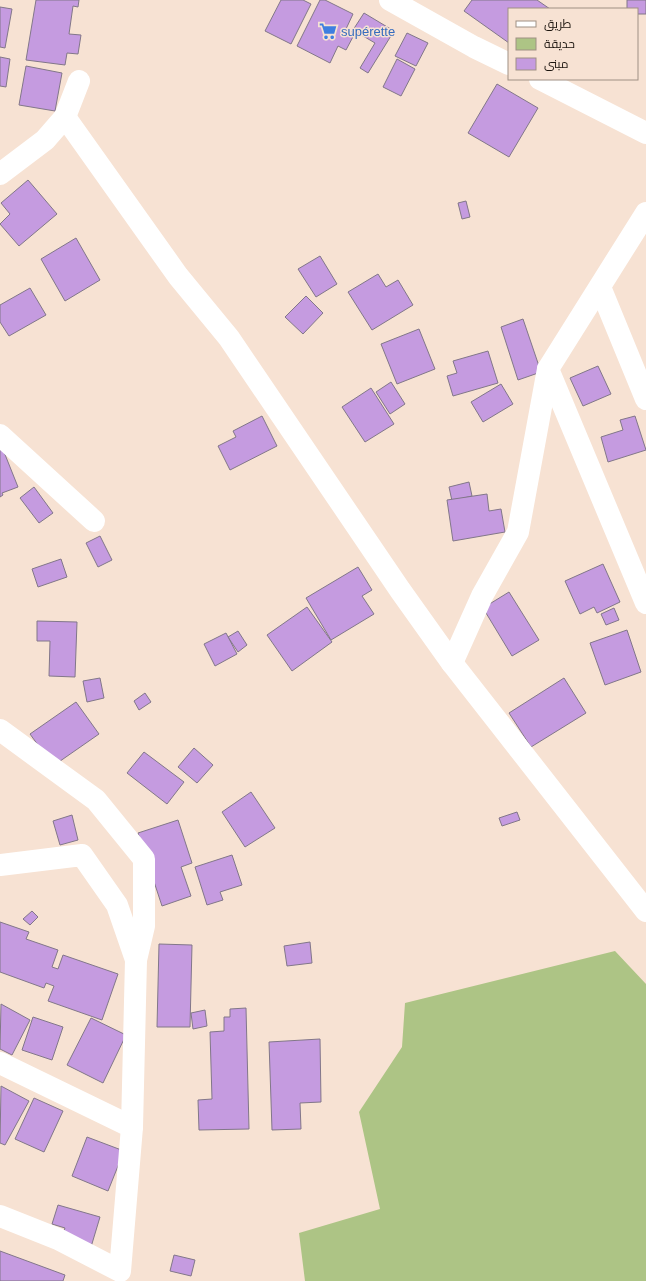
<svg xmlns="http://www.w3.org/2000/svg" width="646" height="1281" viewBox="0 0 646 1281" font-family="Arial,Cairo,sans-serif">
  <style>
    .green { fill: #adc485 }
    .building { fill: #c59be0; stroke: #827789 }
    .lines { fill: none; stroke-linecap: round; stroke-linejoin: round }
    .minor { stroke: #fff; stroke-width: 22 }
    .labels { text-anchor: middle; stroke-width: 3; stroke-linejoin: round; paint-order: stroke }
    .shop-label { font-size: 13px; fill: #366cbe; stroke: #f7e2d3; text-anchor: start }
  </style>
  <rect width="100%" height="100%" fill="#f7e2d3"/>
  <polygon class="green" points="615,951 646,984 646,1281 305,1281 299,1233 380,1209 359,1112 402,1047 405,1003"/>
  <g class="building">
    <polygon points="36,0 79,0 78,7 73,6 69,34 81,35 78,54 67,53 65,65 26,60"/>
    <polygon points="281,0 303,0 311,4 291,44 265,31"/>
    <polygon points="320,0 325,0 353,14 346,29 355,33 346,50 338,46 330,63 297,46"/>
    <polygon points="472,0 537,0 550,9 509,9 509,43 464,11"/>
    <polygon points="627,0 646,0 646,14 637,14 637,9 627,9"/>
    <polygon points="0,7 12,9 5,48 0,47"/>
    <polygon points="364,13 394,31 368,73 360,68 375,43 353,30"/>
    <polygon points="407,33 428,43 416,66 395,56"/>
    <polygon points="0,57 10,59 6,87 0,86"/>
    <polygon points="397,59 415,69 401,96 383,87"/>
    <polygon points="26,66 62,73 55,111 19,105"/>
    <polygon points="497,84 538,108 509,157 468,133"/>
    <polygon points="28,180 57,214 19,246 0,224 10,214 1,203"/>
    <polygon points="466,201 470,217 462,219 458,203"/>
    <polygon points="76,238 100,280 65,301 41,259"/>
    <polygon points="320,256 337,284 316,297 298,269"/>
    <polygon points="378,274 386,287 398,280 413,305 372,330 348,292"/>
    <polygon points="30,288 46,315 9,336 0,322 0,305"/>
    <polygon points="306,296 323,313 303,334 285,317"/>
    <polygon points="523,319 541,372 518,380 501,327"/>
    <polygon points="419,329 435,369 397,384 381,344"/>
    <polygon points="488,351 498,383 453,396 447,376 457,373 453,361"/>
    <polygon points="598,366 611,394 583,406 570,378"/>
    <polygon points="391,382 405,404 390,414 376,392"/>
    <polygon points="501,384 513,404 483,422 471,402"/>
    <polygon points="371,388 394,424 365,442 342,407"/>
    <polygon points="262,416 277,446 230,470 218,446 236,437 233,431"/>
    <polygon points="635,416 646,450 608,462 601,437 623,430 620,420"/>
    <polygon points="0,442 18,487 2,493 3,495 0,497"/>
    <polygon points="469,482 472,496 452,501 449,487"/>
    <polygon points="34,487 53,513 39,523 20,498"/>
    <polygon points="487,494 489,511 501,509 505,532 453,541 447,500"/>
    <polygon points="100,536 112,560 98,567 86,543"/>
    <polygon points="61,559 67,577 38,587 32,569"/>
    <polygon points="603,564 620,602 597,613 594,607 580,614 565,581"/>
    <polygon points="358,567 372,590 362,596 374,614 331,640 306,598"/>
    <polygon points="509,592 539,640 512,656 483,608"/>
    <polygon points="307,607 332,642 292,671 267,635"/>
    <polygon points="614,608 619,620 606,625 601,614"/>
    <polygon points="37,621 77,622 75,677 49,676 50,641 37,641"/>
    <polygon points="627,630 641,672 605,685 590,643"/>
    <polygon points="238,631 247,645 238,652 228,637"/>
    <polygon points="226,633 237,654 215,666 204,644"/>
    <polygon points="100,678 104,698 87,702 83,681"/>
    <polygon points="564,678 586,713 531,747 509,713"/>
    <polygon points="145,693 151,702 139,710 134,701"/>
    <polygon points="76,702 99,734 53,766 30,734"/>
    <polygon points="194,748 213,765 197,783 178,767"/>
    <polygon points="144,752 184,782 167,804 127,773"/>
    <polygon points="251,792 275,828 245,847 222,812"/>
    <polygon points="517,812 520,820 502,826 499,818"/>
    <polygon points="72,815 78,840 60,845 53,821"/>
    <polygon points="178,820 192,863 181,867 191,896 162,906 138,833"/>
    <polygon points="232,855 242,885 220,892 223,900 207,905 195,867"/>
    <polygon points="32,911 38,917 30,925 23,919"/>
    <polygon points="0,922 29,932 26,939 58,950 52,967 58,969 63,955 118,974 102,1020 48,1001 54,986 46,983 44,988 0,972"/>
    <polygon points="310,942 312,963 287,966 284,946"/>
    <polygon points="159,944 192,945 190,1027 157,1027"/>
    <polygon points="1,1004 30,1020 12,1055 0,1049"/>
    <polygon points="246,1008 249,1129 199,1130 198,1100 212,1099 210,1032 224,1031 224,1017 230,1017 230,1009"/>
    <polygon points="205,1010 207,1026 193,1029 191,1013"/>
    <polygon points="33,1017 63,1027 52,1060 22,1050"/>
    <polygon points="91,1018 126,1035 103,1083 67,1065"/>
    <polygon points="320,1039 321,1102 300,1103 301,1129 272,1130 269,1042"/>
    <polygon points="1,1086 29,1101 5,1145 0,1143"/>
    <polygon points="34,1098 63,1111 44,1152 15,1139"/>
    <polygon points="87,1137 124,1151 108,1191 72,1176"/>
    <polygon points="58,1205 100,1217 91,1247 61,1238 65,1228 52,1224"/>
    <polygon points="0,1251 65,1275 63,1281 0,1281"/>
    <polygon points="174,1255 195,1260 191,1276 170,1271"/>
  </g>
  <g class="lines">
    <g class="minor">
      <polyline points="390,0 474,47 509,64"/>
      <polyline points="540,79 646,133"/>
      <polyline points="65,117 178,276 229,338 400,590 452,663 646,911"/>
      <polyline points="0,174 45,140 65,117 79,81"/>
      <polyline points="646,213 548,369 646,603"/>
      <polyline points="600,287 646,399"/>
      <polyline points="0,435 94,521"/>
      <polyline points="452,663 482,596 518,532 548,369"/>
      <polyline points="0,730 96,800 144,859 144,926 136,960 132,1127"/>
      <polyline points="0,865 82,855 117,905 136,960"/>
      <polyline points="0,1063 132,1127 120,1271 58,1239 0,1216"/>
    </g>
  </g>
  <defs>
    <g id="supermarket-bare" transform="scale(1.38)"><path d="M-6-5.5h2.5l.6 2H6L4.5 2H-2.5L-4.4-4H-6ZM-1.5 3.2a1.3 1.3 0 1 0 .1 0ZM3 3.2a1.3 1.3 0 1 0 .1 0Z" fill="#3f7fe0" stroke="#f7e2d3" stroke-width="2.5" paint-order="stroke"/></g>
  </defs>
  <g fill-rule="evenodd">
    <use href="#supermarket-bare" x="328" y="31"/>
  </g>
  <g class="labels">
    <g class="shop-label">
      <text x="341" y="36">supérette</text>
    </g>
  </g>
  <rect x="508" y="8" width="130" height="72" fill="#f7e2d3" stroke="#9f9084"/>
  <rect x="516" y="21" width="20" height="6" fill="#ffffff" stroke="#9f9084"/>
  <text x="544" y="28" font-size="12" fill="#1b140e">طريق</text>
  <rect x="516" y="38" width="20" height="12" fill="#adc485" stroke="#9f9084"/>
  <text x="544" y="48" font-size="12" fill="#1b140e">حديقة</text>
  <rect x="516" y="58" width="20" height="12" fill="#c59be0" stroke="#9f9084"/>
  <text x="544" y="68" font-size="12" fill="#1b140e">مبنى</text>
</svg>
